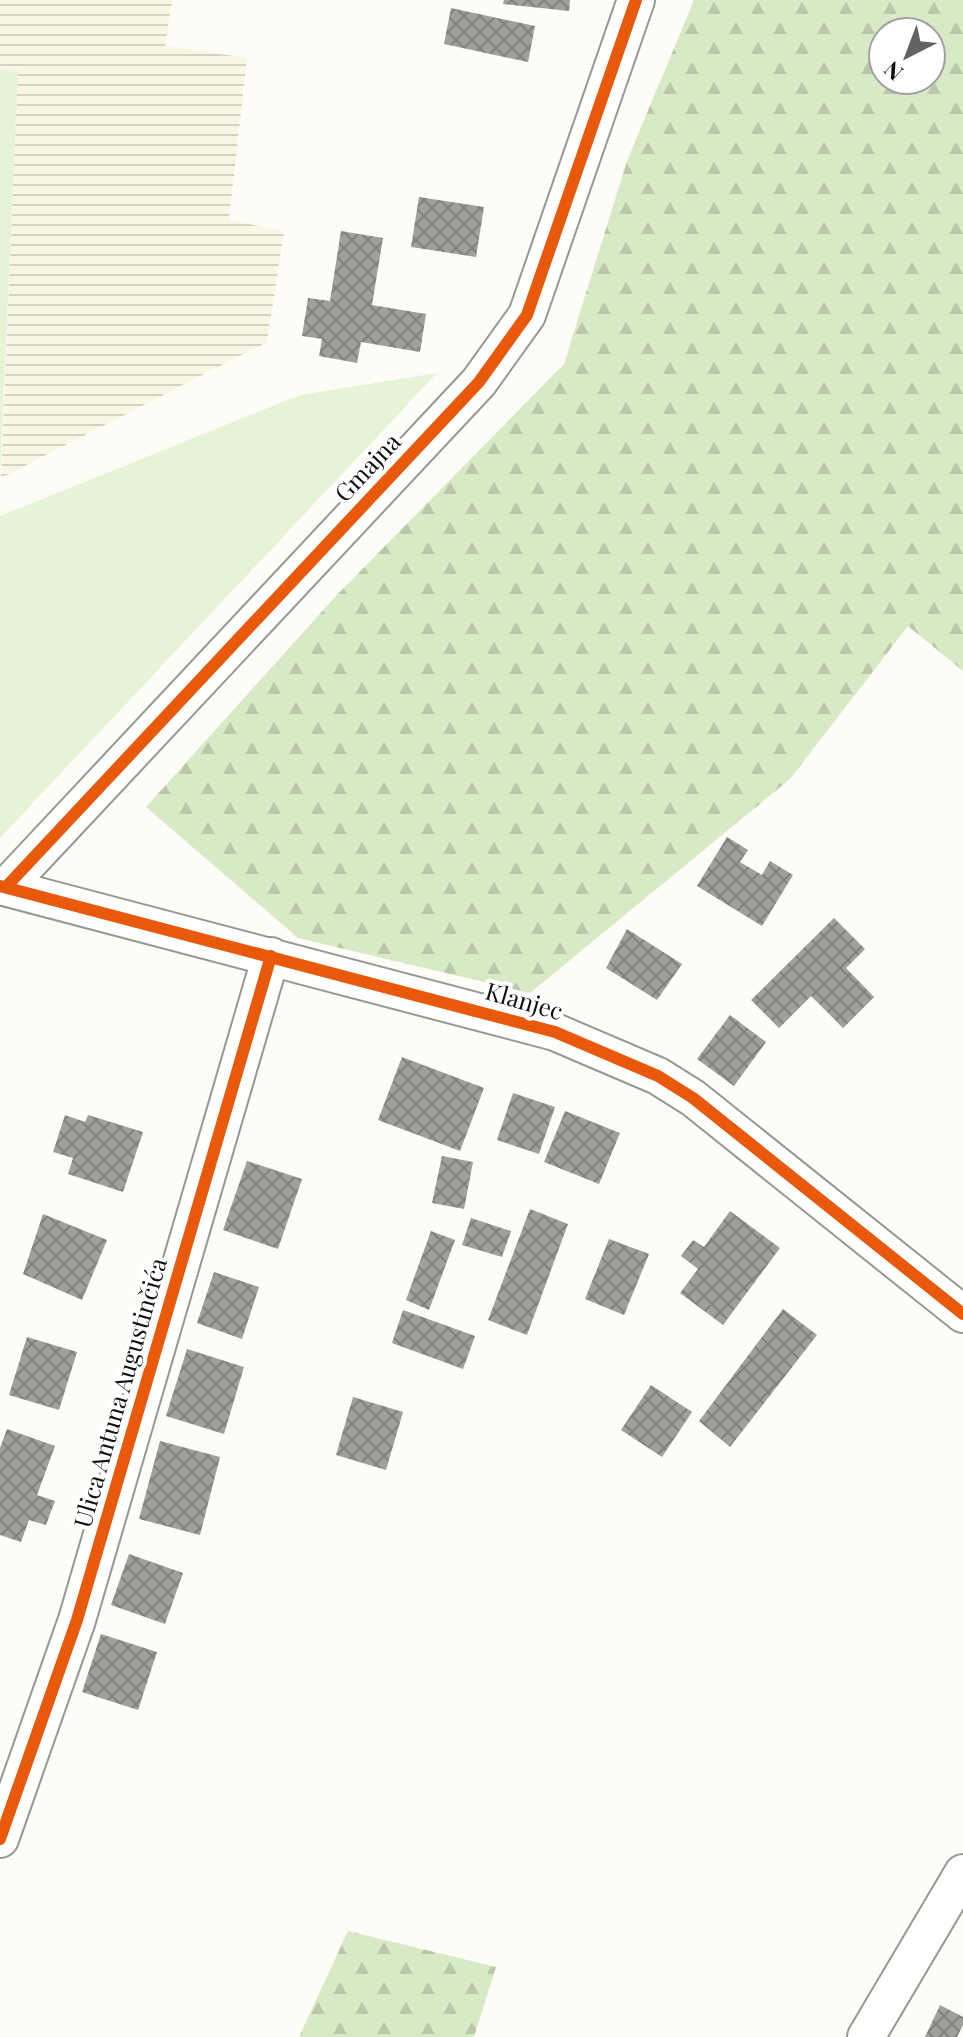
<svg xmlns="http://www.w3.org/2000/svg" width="963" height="2037" viewBox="0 0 963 2037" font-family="'Playfair Display',serif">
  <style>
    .farmland { fill: url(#farmland-rules) }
    .grass { fill: #e7f3d7 }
    .forest { fill: url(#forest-firs); fill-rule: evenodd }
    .building { fill: url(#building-cross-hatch) }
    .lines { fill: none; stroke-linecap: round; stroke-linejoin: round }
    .minor-casing { stroke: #979795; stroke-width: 40 }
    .minor { stroke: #fffffe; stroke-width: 36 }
    .cycleway-casing { stroke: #fff; stroke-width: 17 }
    .cycleway { stroke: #e8590c; stroke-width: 12 }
    .labels { text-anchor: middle; stroke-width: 8; stroke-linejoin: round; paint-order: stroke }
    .street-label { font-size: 24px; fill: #111; stroke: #fff }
  </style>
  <defs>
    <pattern id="farmland-rules" width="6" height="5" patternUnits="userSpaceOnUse" patternTransform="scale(2)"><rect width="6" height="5" fill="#f9f7e4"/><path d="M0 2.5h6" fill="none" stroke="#d4d3c3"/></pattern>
    <pattern id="forest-firs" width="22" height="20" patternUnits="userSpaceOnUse" patternTransform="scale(2)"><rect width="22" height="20" fill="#d8eac5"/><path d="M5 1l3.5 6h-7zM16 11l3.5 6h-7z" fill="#b8c8a8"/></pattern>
    <pattern id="building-cross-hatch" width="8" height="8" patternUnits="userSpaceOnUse" patternTransform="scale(2)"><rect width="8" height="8" fill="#a19f9c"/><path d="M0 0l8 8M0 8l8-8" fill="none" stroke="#82807e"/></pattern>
  </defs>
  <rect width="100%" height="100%" fill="#fdfcf7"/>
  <polygon class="farmland" points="0,0 172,0 165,46 247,58 229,220 284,231 267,342 1,478 18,72 0,69"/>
  <g class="grass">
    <polygon points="0,69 18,71 0,479"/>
    <polygon points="437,373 0,838 0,516 300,395"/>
  </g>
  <g class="forest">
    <path d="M694,0h269v671l-55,-45 -118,153 -260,214 -232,-55 -152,-131 190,-211 228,-232 63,-203zM931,32v48h-48v-48z"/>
    <polygon points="348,1931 496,1967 474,2037 299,2037"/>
  </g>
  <g class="building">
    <polygon points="504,0 570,0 569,11 503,4"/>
    <polygon points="451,8 535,26 528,62 444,44"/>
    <polygon points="419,197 484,207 476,257 411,247"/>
    <polygon points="341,231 383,238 372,305 426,314 420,352 361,342 357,363 319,356 322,339 302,336 308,298 330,301"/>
    <polygon points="727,837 748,850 740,862 762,875 770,861 793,875 762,926 697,886"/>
    <polygon points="834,918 865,949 846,968 874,997 843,1028 811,996 779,1028 751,1000"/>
    <polygon points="627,929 682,964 657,1000 606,968"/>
    <polygon points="730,1015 766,1042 734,1086 697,1059"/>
    <polygon points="402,1057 484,1088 460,1151 378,1120"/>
    <polygon points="513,1093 555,1107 539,1154 497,1140"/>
    <polygon points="565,1111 620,1133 599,1184 544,1162"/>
    <polygon points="65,1115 85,1122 88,1115 143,1132 123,1192 68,1174 73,1158 53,1152"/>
    <polygon points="442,1156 473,1162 464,1209 432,1203"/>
    <polygon points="247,1161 302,1179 278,1249 223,1230"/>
    <polygon points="530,1209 568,1224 527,1335 488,1320"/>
    <polygon points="730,1211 780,1248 723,1325 680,1293 698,1269 681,1256 693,1240 704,1247"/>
    <polygon points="43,1214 107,1240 82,1300 23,1274"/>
    <polygon points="471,1218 511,1231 502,1257 462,1245"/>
    <polygon points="431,1231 455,1240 429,1310 406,1300"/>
    <polygon points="609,1239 649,1254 624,1315 585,1299"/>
    <polygon points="214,1272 259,1287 242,1339 197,1323"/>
    <polygon points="783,1309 817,1335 730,1447 699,1421"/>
    <polygon points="403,1310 475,1336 463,1369 392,1343"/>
    <polygon points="27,1337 77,1352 59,1410 9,1395"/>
    <polygon points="187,1349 244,1367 224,1434 166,1416"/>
    <polygon points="651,1385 692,1412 662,1457 621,1430"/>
    <polygon points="353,1397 403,1412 386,1470 336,1455"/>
    <polygon points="7,1429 55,1446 37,1495 55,1501 46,1525 29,1520 21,1542 0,1535 0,1448"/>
    <polygon points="160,1441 220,1457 200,1535 139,1519"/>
    <polygon points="129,1554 183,1573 165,1624 111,1605"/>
    <polygon points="101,1634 157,1652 138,1710 82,1692"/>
    <polygon points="940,2005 963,2017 963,2025 957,2037 925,2037"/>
  </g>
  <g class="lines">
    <g class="minor-casing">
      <g id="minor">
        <polyline points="0,886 555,1032 658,1076 693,1098 963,1314"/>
        <polyline points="6,887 479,382 527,315 636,0"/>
        <polyline points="0,1839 77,1620 271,956"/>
        <polyline points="866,2037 963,1873"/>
      </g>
    </g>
    <use href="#minor" class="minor"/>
    <g class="cycleway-casing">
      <g id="cycleway">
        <polyline points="0,886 555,1032 658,1076 693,1098 963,1314"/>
        <polyline points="6,887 479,382 527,315 636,0"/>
        <polyline points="0,1839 77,1620 271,956"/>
      </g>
    </g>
    <use href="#cycleway" class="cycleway"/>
  </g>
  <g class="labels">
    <g class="street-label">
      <text transform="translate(368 468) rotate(-47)" y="8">Gmajna</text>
      <text transform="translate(524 1002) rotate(16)" y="8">Klanjec</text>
      <text transform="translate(121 1393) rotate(-74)" y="8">Ulica Antuna Augustinčića</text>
    </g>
  </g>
  <g transform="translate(907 56) rotate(222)"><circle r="38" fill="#ffffff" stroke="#a0a0a0" stroke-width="2"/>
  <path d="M0-6L14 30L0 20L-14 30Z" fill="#646362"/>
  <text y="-12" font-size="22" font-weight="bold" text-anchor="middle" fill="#111111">N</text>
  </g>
</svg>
